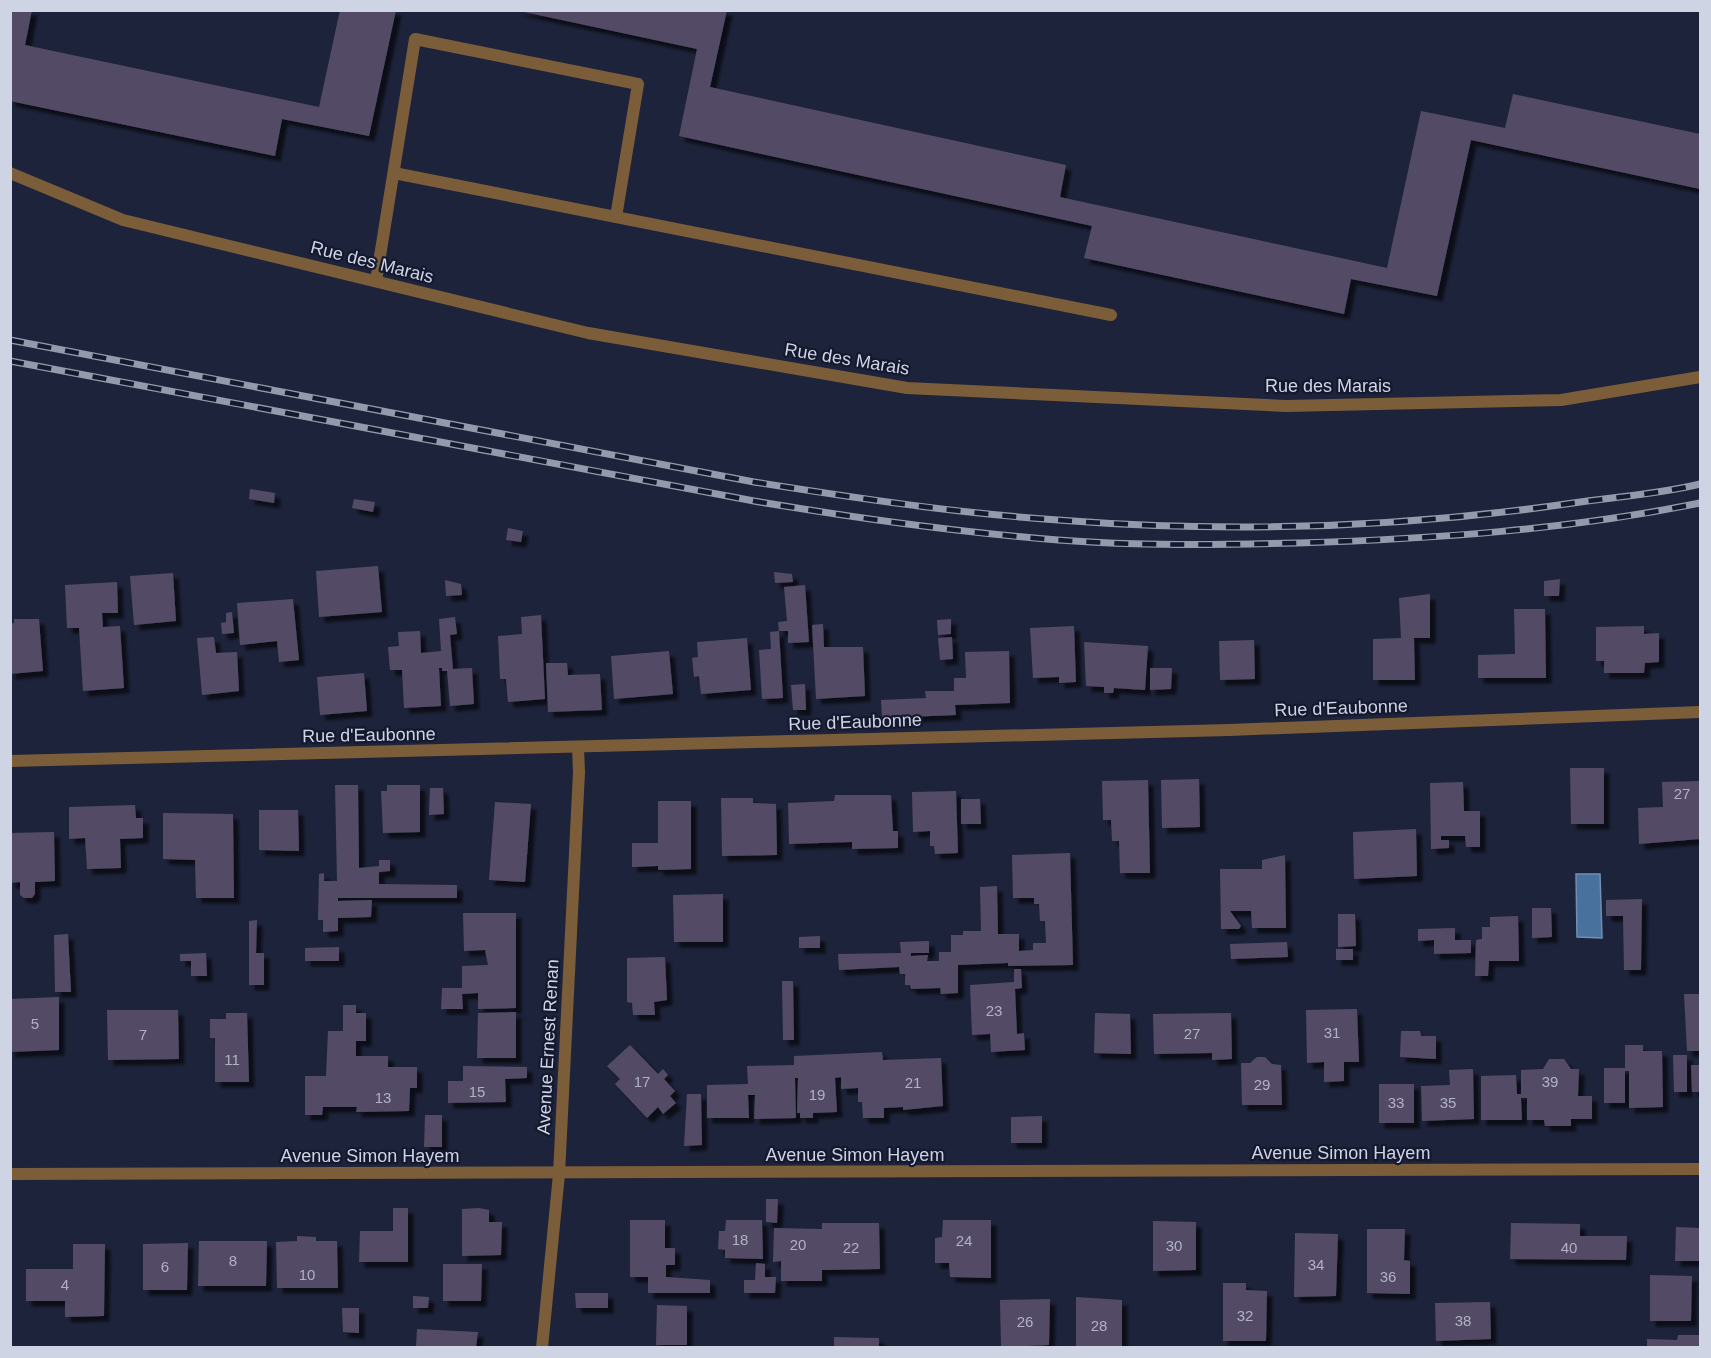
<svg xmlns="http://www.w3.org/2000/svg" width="1711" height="1358" viewBox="0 0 1711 1358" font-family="Arial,sans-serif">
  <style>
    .water { fill: #48719d; stroke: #708fb2; stroke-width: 1.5 }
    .building { fill: #534b65; filter: url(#shadow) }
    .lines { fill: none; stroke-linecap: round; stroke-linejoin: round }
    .service { stroke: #7b5d39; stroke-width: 12 }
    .minor { stroke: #7b5d39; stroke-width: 12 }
    .rail-casing { stroke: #949aac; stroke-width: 7 }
    .rail { stroke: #14192f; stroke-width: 4.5; stroke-dasharray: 14; stroke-linecap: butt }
    .labels { text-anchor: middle; stroke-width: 4.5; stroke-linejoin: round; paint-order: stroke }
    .number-label { font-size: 15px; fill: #b0b2c4 }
    .street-label { font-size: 18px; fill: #cfd4e4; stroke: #14192f }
  </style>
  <defs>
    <filter id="shadow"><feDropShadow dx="5.5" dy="5.5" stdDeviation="1.5" flood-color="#0009"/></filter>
  </defs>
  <rect width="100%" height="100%" fill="#1d233a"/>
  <polygon class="water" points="1576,874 1600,874 1602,938 1577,937"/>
  <g class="building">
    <polygon points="10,10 32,10 25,45 319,107 340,10 396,10 369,136 282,119 275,156 10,101"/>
    <polygon points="515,10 727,10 710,87 1066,165 1060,197 1387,268 1421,111 1505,128 1513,94 1700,134 1700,189 1471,140 1437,296 1351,279 1344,314 1084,258 1092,226 679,136 697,49"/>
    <polygon points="250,489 275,493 274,503 249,499"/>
    <polygon points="354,499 375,502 373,512 352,508"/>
    <polygon points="508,528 523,531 521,542 506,540"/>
    <polygon points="378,566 382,612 319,617 316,571"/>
    <polygon points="774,572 792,574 793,582 775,583"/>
    <polygon points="173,573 176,621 134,625 130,576"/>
    <polygon points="1560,579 1559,596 1544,596 1544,581"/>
    <polygon points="445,580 461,584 462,595 446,596"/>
    <polygon points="117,582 118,613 102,613 103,627 120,626 124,688 83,691 79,628 67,628 65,585"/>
    <polygon points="805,585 809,642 788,643 788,631 779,631 778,622 787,621 784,587"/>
    <polygon points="1430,594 1430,638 1414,638 1415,680 1373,680 1373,639 1401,638 1399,598"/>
    <polygon points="293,599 299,660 279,662 277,641 240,645 237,603"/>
    <polygon points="1514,609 1545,609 1546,678 1478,678 1478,655 1515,654"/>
    <polygon points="232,612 234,633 222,634 221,623 226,622 226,613"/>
    <polygon points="541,615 545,699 508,702 506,679 500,679 498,636 522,634 521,617"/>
    <polygon points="455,617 457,634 450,635 453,669 472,668 474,704 450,706 447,671 442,671 442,668 439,668 441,706 404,708 402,670 390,670 388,647 399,646 398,632 420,631 421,653 441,651 439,619"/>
    <polygon points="14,619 39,619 43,671 10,674 10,624 14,623"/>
    <polygon points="951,619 951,634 938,635 937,620"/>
    <polygon points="823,624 824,647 863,647 865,696 816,699 812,625"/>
    <polygon points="1074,626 1076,682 1059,683 1059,677 1033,678 1030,628"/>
    <polygon points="1644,626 1644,634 1659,633 1659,662 1645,663 1644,673 1604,673 1604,661 1596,661 1596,627"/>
    <polygon points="779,631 783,698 762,699 759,650 771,649 770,632"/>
    <polygon points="214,637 216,653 237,652 239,691 202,695 197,638"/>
    <polygon points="952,637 953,659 940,660 938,638"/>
    <polygon points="747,638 751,690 701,694 699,676 694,677 692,658 698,657 697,642"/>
    <polygon points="1254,640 1255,679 1220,680 1219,641"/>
    <polygon points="1084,642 1148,646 1145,690 1114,688 1113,693 1104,693 1104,687 1086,686"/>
    <polygon points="669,651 673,694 614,699 611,656"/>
    <polygon points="1009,651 1010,703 955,705 956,715 882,718 881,700 926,698 925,691 954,691 954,678 966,678 965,652"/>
    <polygon points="546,663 567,663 568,675 600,674 602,710 548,712"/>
    <polygon points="1150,668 1172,668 1171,689 1150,690"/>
    <polygon points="364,673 367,711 320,715 317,677"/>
    <polygon points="805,684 806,710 793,710 791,685"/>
    <polygon points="1570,768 1604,768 1604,824 1571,824"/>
    <polygon points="1199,779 1200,827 1162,828 1161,780"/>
    <polygon points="1148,780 1150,873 1120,873 1119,841 1112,841 1111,820 1103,820 1102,781"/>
    <polygon points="1700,781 1700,839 1639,844 1638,808 1663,807 1662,782"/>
    <polygon points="1463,782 1464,811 1480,811 1480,847 1466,847 1465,836 1441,836 1441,840 1449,840 1449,848 1431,849 1430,783"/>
    <polygon points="335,785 358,785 359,868 379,866 379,860 390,860 390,871 379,872 379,884 457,885 457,898 338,898 338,901 372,900 371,917 338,918 338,931 323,932 323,920 318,920 319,874 324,873 324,881 337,881"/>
    <polygon points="387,785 420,785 420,832 383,833 381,791 387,791"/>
    <polygon points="430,788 443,788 444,814 429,815"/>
    <polygon points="956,791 958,853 935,854 934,846 930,846 930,831 913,832 912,792"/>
    <polygon points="835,795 891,795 893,831 898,831 898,848 852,849 852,842 789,844 788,803 834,801"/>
    <polygon points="721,798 753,798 753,803 776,804 777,855 722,856"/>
    <polygon points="961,799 980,799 981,824 961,824"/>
    <polygon points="658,801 691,801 691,869 658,870 658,866 632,867 632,843 658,843"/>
    <polygon points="495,802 531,804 525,882 489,880"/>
    <polygon points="135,805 136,818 143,818 143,838 120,839 121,868 87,869 85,838 69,839 69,807"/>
    <polygon points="259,810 298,810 299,851 259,850"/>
    <polygon points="163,813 233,814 234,898 196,898 195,860 163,859"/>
    <polygon points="1416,829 1417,876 1354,879 1353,832"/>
    <polygon points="54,832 55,881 35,882 35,894 32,898 24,898 20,895 20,882 10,883 10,833"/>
    <polygon points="1070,853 1073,965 1008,966 1008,963 958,965 958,993 941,994 940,988 911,989 910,985 905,985 905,974 900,974 899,967 839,970 838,954 901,953 900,942 929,941 929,953 911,953 911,956 928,955 927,961 939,961 939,952 951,952 951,935 963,935 963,931 981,931 980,887 997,886 998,934 1019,934 1019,951 1033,950 1033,943 1046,943 1045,921 1040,921 1039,904 1034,904 1034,898 1013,898 1012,855"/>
    <polygon points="1285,855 1286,928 1252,928 1251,911 1230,911 1241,926 1239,929 1221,929 1220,869 1262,869 1262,860"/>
    <polygon points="723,894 723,942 674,942 673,895"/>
    <polygon points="1642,899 1641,970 1624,970 1623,916 1606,916 1606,900"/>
    <polygon points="1532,908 1551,908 1552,937 1532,938"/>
    <polygon points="463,913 516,913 516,1008 478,1009 478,993 462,994 463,1009 441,1009 442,988 462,988 462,966 488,965 485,950 464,951"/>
    <polygon points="1338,914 1355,914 1356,946 1338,947"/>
    <polygon points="1518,916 1519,961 1489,961 1488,976 1475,976 1476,940 1482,939 1482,927 1490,927 1490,917"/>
    <polygon points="257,920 256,953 264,953 264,985 249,985 249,921"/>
    <polygon points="1455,928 1455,940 1471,940 1471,953 1434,954 1434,940 1418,941 1418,929"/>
    <polygon points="68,934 71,992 55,992 54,935"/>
    <polygon points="820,936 820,948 799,948 799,937"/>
    <polygon points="1287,942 1288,957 1231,959 1230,944"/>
    <polygon points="339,947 339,961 305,961 305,948"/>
    <rect x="1336" y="949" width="17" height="11"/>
    <polygon points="206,953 207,976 191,976 191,961 180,961 180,954"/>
    <polygon points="665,957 667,1000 654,1002 655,1015 633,1015 632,1003 627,1002 627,958"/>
    <polygon points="1014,969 1021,969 1022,988 1015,989 1017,1034 1024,1033 1025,1050 991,1052 990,1034 972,1035 970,985 1014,982"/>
    <polygon points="782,981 793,981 794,1040 783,1040"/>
    <polygon points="1684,994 1700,994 1700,1051 1687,1051"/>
    <polygon points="59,997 59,1050 10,1052 10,999"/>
    <polygon points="343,1005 356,1005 356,1013 366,1013 366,1041 356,1041 356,1056 388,1056 388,1067 417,1067 417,1088 410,1088 409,1111 356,1112 357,1107 323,1107 322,1115 305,1115 305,1076 326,1076 328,1031 343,1031"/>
    <polygon points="1357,1009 1359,1062 1344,1062 1344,1081 1324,1082 1324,1062 1307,1063 1306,1010"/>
    <polygon points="107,1010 178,1010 179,1059 108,1060"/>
    <polygon points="516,1012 516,1058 477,1058 478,1013"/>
    <polygon points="226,1013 247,1013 249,1082 215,1082 215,1038 210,1038 210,1019 226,1019"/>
    <polygon points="1095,1013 1130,1014 1131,1054 1094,1053"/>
    <polygon points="1231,1013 1232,1059 1212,1060 1212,1053 1154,1054 1153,1014"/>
    <polygon points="1401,1031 1420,1031 1421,1036 1436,1036 1436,1059 1400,1057"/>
    <polygon points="630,1045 658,1074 663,1069 668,1075 664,1079 675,1091 670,1096 676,1103 663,1114 658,1107 647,1118 615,1084 620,1079 607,1066"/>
    <polygon points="1625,1045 1643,1045 1643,1051 1662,1051 1663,1107 1629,1108 1629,1071 1625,1071 1625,1103 1604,1103 1604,1068 1625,1068"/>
    <polygon points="882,1052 883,1060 941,1058 943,1106 903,1110 903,1107 884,1108 884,1118 863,1118 862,1102 858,1102 858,1088 841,1089 841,1077 835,1078 837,1112 813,1113 813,1118 800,1118 800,1113 797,1113 798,1078 795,1078 796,1118 754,1119 755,1095 748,1095 749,1118 707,1118 707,1085 748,1084 747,1066 794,1065 794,1056"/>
    <polygon points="1673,1055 1687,1055 1687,1092 1674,1092"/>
    <polygon points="1257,1057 1265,1057 1272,1064 1281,1065 1282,1105 1242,1105 1241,1063 1250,1063"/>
    <polygon points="1549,1059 1564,1059 1571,1069 1579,1069 1578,1096 1592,1096 1592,1119 1571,1119 1571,1126 1545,1126 1544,1120 1527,1120 1527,1098 1521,1098 1522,1120 1481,1120 1481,1076 1516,1075 1517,1094 1521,1094 1521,1070 1543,1069"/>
    <polygon points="1691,1065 1700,1065 1700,1092 1692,1092"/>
    <polygon points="463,1066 527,1067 527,1078 505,1079 506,1102 448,1103 448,1081 463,1081"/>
    <polygon points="1473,1069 1474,1119 1422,1121 1421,1086 1450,1085 1449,1070"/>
    <rect x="1379" y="1084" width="35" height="39"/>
    <polygon points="687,1094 701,1094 702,1145 684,1146"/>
    <polygon points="425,1115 442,1115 442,1147 424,1147"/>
    <polygon points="1042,1116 1042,1143 1011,1143 1011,1117"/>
    <polygon points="766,1199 778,1199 777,1223 766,1222"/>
    <polygon points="393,1208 408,1208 408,1262 359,1262 360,1231 393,1231"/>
    <polygon points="479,1208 489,1210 489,1222 502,1222 501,1255 462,1256 462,1209"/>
    <polygon points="630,1220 665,1220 665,1248 675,1248 675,1265 666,1265 666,1277 710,1280 710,1293 648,1293 648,1277 630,1277"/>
    <polygon points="726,1220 762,1220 763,1259 725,1258 725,1250 718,1249 719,1231 725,1231"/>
    <polygon points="943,1220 991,1220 991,1278 950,1277 949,1263 935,1263 935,1238 942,1237"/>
    <polygon points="1153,1221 1196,1222 1196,1270 1153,1271"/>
    <polygon points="822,1223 879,1223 880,1269 822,1270 822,1281 781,1281 781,1261 773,1262 774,1228 822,1229"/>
    <polygon points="1511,1223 1580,1224 1580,1236 1627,1236 1626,1260 1510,1259"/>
    <polygon points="1676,1227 1700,1228 1700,1261 1675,1261"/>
    <polygon points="1367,1229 1405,1229 1404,1260 1410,1261 1410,1294 1367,1293"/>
    <polygon points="1295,1233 1338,1234 1336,1296 1294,1297"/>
    <polygon points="297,1236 316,1237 316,1241 337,1241 338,1288 277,1288 276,1242 297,1241"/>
    <polygon points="199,1241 267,1241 266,1286 198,1286"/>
    <polygon points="188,1243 187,1290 143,1290 143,1244"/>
    <polygon points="73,1244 105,1244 104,1316 65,1317 65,1301 26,1301 26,1269 73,1269"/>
    <polygon points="756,1263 765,1264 765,1277 776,1277 775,1293 744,1293 744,1280 755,1280"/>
    <polygon points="443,1264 482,1264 481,1301 443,1301"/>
    <polygon points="1650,1275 1692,1276 1691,1321 1650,1321"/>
    <polygon points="1223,1283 1246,1283 1246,1290 1267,1291 1266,1341 1223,1341"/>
    <polygon points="575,1293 608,1293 608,1308 576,1308"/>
    <polygon points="413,1296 429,1297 428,1308 413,1308"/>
    <polygon points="1076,1297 1122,1300 1122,1347 1076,1347"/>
    <polygon points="1050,1299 1049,1345 1001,1347 1000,1300"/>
    <polygon points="1490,1302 1491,1339 1436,1341 1435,1303"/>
    <polygon points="657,1305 687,1306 687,1345 656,1345"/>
    <polygon points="342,1308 359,1308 359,1333 343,1332"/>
    <polygon points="417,1329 478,1332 476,1347 416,1347"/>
    <polygon points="1678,1335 1700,1335 1700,1347 1647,1347 1647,1339 1677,1340"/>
    <polygon points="834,1337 879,1338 879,1347 834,1347"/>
  </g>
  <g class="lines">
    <g class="service">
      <polyline points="394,173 1111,315"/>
      <polyline points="376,281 415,39 638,84 616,217"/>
    </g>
    <g class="minor">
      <polyline points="10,173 123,220 588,333 907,388 1286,406 1561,400 1700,377"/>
      <polyline points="10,761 1229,730 1700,712"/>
      <polyline points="10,1174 1700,1169"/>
      <polyline points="542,1348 559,1174 579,772 578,748"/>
    </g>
    <g class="rail-casing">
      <g id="rail">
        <path d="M10,340l744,142c101,16 202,31 304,38 171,13 344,8 515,-17 42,-6 86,-9 127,-19"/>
        <path d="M10,361l744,140c101,17 202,31 304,39 80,6 159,5 239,3 135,-4 270,-13 403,-40"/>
      </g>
    </g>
    <use href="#rail" class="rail"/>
  </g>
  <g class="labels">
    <g class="number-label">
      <text x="1682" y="799">27</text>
      <text x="994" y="1016">23</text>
      <text x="35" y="1029">5</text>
      <text x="1332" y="1038">31</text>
      <text x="1192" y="1039">27</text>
      <text x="143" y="1040">7</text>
      <text x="232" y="1065">11</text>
      <text x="642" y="1087">17</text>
      <text x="1550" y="1087">39</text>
      <text x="913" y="1088">21</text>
      <text x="1262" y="1090">29</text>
      <text x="477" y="1097">15</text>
      <text x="817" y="1100">19</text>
      <text x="383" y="1103">13</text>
      <text x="1396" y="1108">33</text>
      <text x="1448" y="1108">35</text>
      <text x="740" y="1245">18</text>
      <text x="964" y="1246">24</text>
      <text x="798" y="1250">20</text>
      <text x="1174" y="1251">30</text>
      <text x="851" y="1253">22</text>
      <text x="1569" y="1253">40</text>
      <text x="233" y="1266">8</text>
      <text x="1316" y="1270">34</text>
      <text x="165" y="1272">6</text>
      <text x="307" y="1280">10</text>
      <text x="1388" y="1282">36</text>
      <text x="65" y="1290">4</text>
      <text x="1245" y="1321">32</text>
      <text x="1463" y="1326">38</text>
      <text x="1025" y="1327">26</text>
      <text x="1099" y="1331">28</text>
    </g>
    <g class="street-label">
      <text transform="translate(372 262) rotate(14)" y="6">Rue des Marais</text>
      <text transform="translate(847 359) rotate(9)" y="6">Rue des Marais</text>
      <text x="1328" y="392">Rue des Marais</text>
      <text transform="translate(1341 708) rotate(-2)" y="6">Rue d'Eaubonne</text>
      <text transform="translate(855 722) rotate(-2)" y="6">Rue d'Eaubonne</text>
      <text transform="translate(369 735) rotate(-1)" y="6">Rue d'Eaubonne</text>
      <text transform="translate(548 1047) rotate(-87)" y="6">Avenue Ernest Renan</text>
      <text x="1341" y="1159">Avenue Simon Hayem</text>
      <text x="855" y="1161">Avenue Simon Hayem</text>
      <text x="370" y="1162">Avenue Simon Hayem</text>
    </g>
  </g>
  <rect width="1711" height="1358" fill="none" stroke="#cfd4e4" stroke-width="24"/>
</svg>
